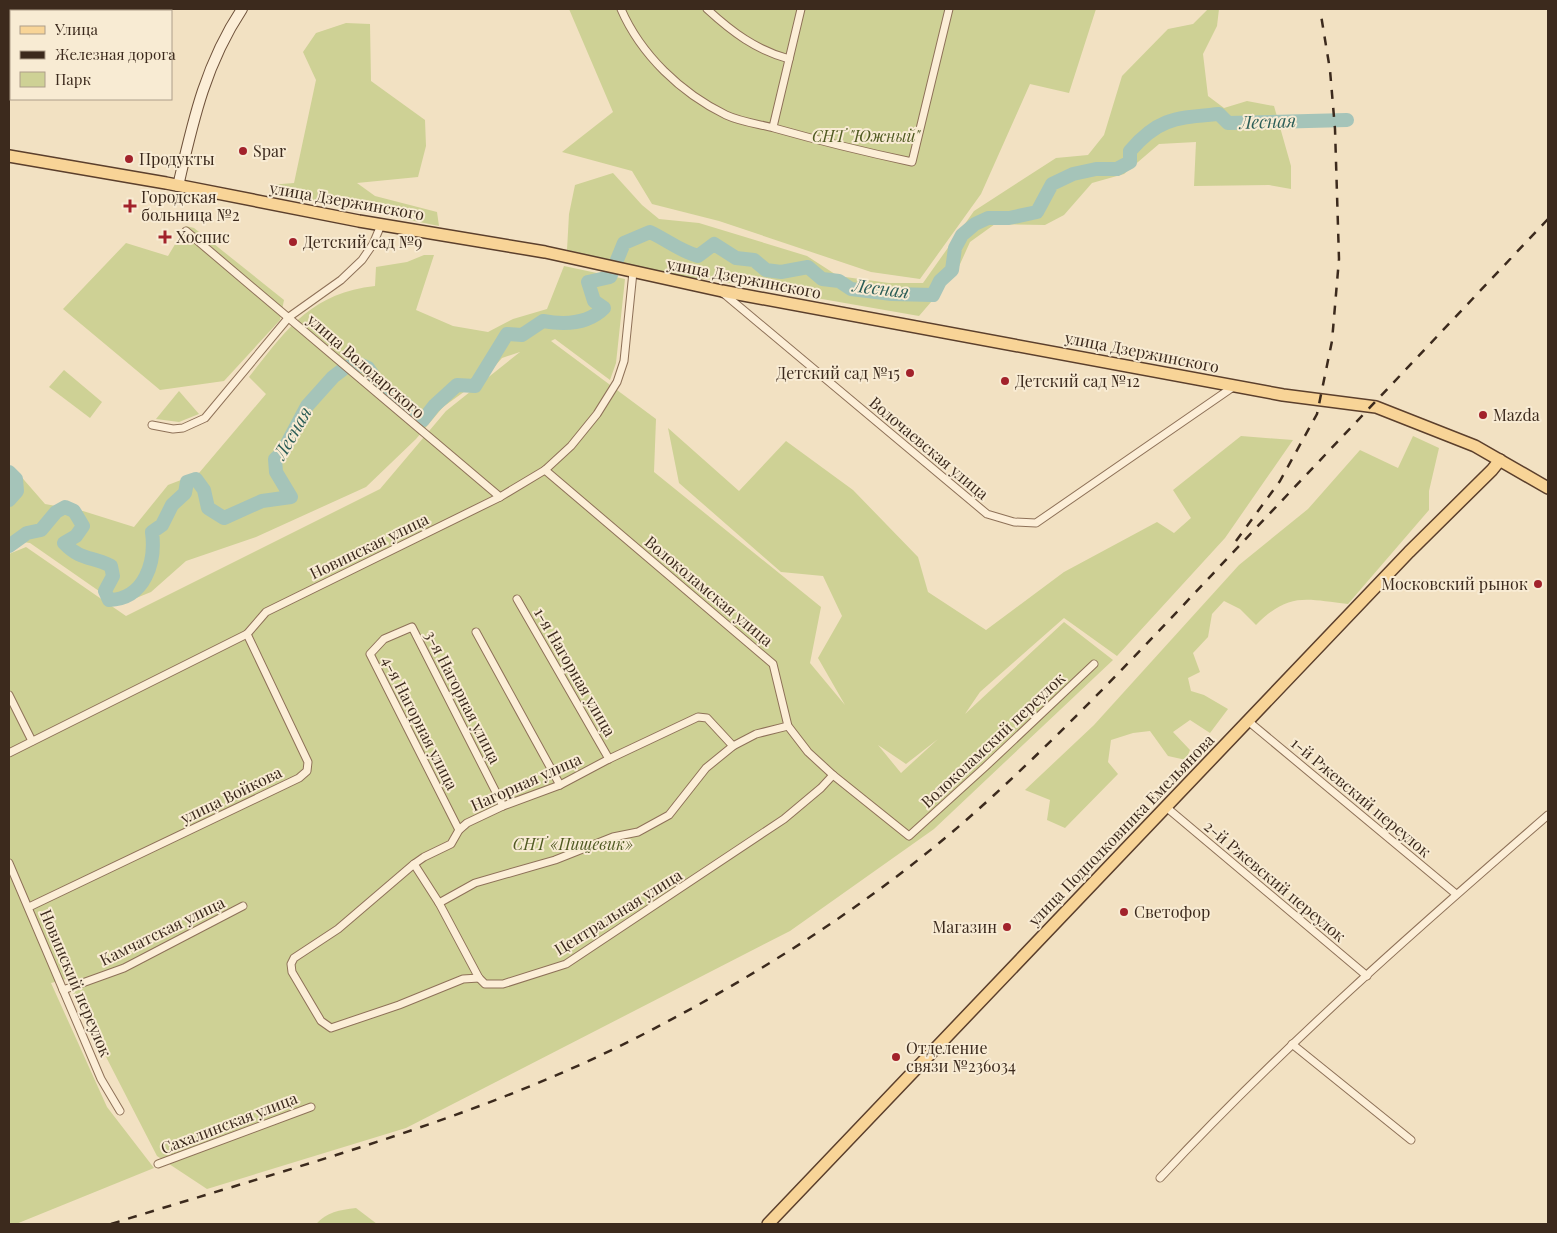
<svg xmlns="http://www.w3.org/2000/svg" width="1557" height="1233" viewBox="0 0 1557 1233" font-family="'Playfair Display',serif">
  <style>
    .green { fill: #ced195; fill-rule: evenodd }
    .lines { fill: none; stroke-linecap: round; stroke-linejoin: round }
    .river { stroke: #a5c4b9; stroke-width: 14 }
    .minor-casing { stroke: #8e7158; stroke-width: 9 }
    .secondary-casing { stroke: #6f523b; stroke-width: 12 }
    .primary-casing { stroke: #5b3f2c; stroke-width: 14 }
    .minor { stroke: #fceed7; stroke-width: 7 }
    .secondary { stroke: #fceed7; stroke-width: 10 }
    .primary { stroke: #f8d497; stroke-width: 11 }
    .rail { stroke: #3c2a1d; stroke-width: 2.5; stroke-dasharray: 9 9; stroke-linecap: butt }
    .poi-dot { fill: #a2222b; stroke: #f8ebd3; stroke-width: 2 }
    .labels { text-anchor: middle; stroke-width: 4; stroke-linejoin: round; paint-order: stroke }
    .park-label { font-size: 16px; font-style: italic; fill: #505a22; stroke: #f8ebd3 }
    .poi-label { font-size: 16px; fill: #3c2a1d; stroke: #f8ebd3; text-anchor: start }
    .street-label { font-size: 16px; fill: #3c2a1d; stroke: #f8ebd3 }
    .water-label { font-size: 18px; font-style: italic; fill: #2b5d57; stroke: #f8ebd3 }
  </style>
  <rect width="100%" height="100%" fill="#f2e1c2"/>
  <g class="green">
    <polygon points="569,9 1096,9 1069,93 1030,84 981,194 920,279 871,272 719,221 652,204 632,171 562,152 613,112"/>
    <polygon points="1208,9 1219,9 1217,26 1203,54 1208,96 1224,108 1247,101 1274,106 1291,166 1291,189 1269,185 1194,186 1196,142 1159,144 1124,174 1092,183 1064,215 1045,225 995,224 970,242 956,273 919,316 713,280 683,277 567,250 569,214 575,185 613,173 642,205 659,219 699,223 807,256 838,276 889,283 923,283 974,211 1056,158 1088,155 1104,135 1122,76 1168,29 1193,24"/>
    <polygon points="346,23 370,24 371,81 425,120 426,146 418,177 357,183 375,196 437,212 439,226 276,193 269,185 294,183 316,80 303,52 316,33"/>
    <polygon points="186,226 194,228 284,300 280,320 224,381 160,390 63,309 126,243 168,256"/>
    <path d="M424,255h10l-18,55 37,16 35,6 25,-13 34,-10 17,-43 61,13 -9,84 -6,17 -55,-41 -4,2 105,78 -2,53 167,135 -11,56 35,42 -27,-47 24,-42 -19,-40 -42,-4 -102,-89 -11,-55 71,63 47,-50 67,49 65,67 10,35 58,38 78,-58 93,-50 17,11 17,-15 -18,-28 68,-54 52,4 -68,98 -108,118 -53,-38 -84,74 -15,22 99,-92 49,38 -179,169 -144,102 -384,197 -199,61 -50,-33 -91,-177 -15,4 56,124 47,61 -138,56h-7v-670l17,-7 100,69 254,-127 66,-78 74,-59 -18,6 -16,18 -43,31 -27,32 -50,48 -110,50 -70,24 -35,31 -32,13 -89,-62 -21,-3v-71l9,4 27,31 38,7 51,16 34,-42 31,-12 67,-79 -17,-17c37,-47 62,-84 126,-91l1,-19 31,-5zM938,739l-37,34 -23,-28 28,19z"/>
    <polygon points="64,370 102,402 90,418 49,387"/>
    <polygon points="179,391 199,414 179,422 156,419"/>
    <path d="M1413,436l26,12 -10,43v19l-81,94c-43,-5 -59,-12 -92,21l-16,-16 -16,-8 -12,13 -4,23 -15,16 7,19 -12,6 3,13 13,4 24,14 -18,24 -20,-13 -17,12 17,18 -4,10 -18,-4 -18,-25 -17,2 -22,7 -3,22 10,12 -53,54 -18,-8 3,-20 -25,-10 69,-65 145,-160 69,-56 52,-59 38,18z"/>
    <path d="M356,1208l21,16h-61c11,-12 23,-14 40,-16z"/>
  </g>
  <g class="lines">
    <g class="river">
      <polyline points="9,472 16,479 17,491 9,500"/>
      <path d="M9,546l18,-13 14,-3 15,-18 9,-5 9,4 9,15 -7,10 -12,7c17,18 28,13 47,23l2,10 -8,15 4,9c36,-1 47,-38 43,-68l10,-7 10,-20 13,-12 2,-11 9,-3 8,11 4,18 16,10 38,-17 29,-4 -15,-25 -1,-13 7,-6 25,-47 26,-29 13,-10 13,-3 9,4 16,24 19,10 20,18 11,-14 23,-21 18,1 32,-52 15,1 21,-14c22,4 45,3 61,-13l-10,-7 -6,-19 22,-5 14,-34 26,-11c17,8 30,19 48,24l16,-12 22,14 18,2 12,10 15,2 27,-5 14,12 17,2 12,8 41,5 41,1 7,-14 12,-11 3,-22 7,-13 13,-11 13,-6h21l28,-6 15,-28 21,-10 23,-5h21l13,-7v-11c29,-34 47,-33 89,-37l9,9 119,-3"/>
    </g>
    <g class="minor-casing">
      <g id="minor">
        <path d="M621,9c20,46 60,84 105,106 15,7 33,9 48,13 46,13 91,24 138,34l37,-153"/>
        <path d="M707,9c25,23 49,41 82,50"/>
        <polyline points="773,127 801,9"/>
        <polyline points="186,231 500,497"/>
        <polyline points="723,293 987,514 1014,522 1036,523 1233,387"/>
        <polyline points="152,425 173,429 183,428 205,418 289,317 341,280 362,260 373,244 381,225"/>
        <polyline points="545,470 773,664 788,726 808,752 833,775 909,836 985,767 1094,664"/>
        <polyline points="517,599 609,759"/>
        <polyline points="476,632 560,785"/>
        <polyline points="9,695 32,741"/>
        <polyline points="1248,721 1456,894"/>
        <polyline points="9,753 247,634 266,612 500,497 545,470 571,446 597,414 617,382 624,361 633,272"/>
        <polyline points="1166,807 1367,976"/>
        <polyline points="459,830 370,654 384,639 412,627 503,806"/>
        <polyline points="9,863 101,1079 120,1111"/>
        <polyline points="414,864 439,903 479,978 485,984 503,984 566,964 784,819 821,788 833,775"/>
        <polyline points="439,903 475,883 555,860 613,837 638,832 669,815 706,768 733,746 756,734 788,726"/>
        <polyline points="29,907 299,778 307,771 308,762 247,634"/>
        <polyline points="479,978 463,979 399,1005 331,1028 321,1021 292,972 291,964 294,958 338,929 414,864 424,857 451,844 459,830 467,823 503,806 560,785 609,759 698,717 707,718 733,746"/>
        <polyline points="63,990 124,968 243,906"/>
        <polyline points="1292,1044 1411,1140"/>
        <polyline points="158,1164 311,1107"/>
        <path d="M1160,1178c121,-130 254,-247 388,-363"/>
      </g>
    </g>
    <g class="secondary-casing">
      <path id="secondary" d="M178,186c15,-65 27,-121 64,-177"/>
    </g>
    <g class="primary-casing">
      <g id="primary">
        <polyline points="9,156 166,183 359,221 545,252 722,291 1283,395 1376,407 1475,446 1548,488"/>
        <polyline points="768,1224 1409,552 1492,470 1500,460"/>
      </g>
    </g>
    <use href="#minor" class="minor"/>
    <use href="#secondary" class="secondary"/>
    <use href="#primary" class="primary"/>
    <g class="rail">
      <polyline points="1236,541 1280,481 1317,414 1332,341 1339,259 1335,129 1330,70 1320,9"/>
      <path d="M111,1224c175,-55 362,-103 525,-186 127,-65 252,-145 357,-242 86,-79 166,-165 246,-250 103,-109 206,-218 309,-327"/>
    </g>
  </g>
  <g class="poi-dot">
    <circle cx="243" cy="151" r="5"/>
    <circle cx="129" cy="159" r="5"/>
    <path d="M127.5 198.5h5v5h5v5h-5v5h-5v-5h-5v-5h5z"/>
    <path d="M162.5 229.5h5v5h5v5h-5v5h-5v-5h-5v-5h5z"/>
    <circle cx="293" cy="242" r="5"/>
    <circle cx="910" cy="373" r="5"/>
    <circle cx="1005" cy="381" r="5"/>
    <circle cx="1483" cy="415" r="5"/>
    <circle cx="1538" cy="584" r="5"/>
    <circle cx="1124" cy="912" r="5"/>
    <circle cx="1007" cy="927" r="5"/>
    <circle cx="896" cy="1057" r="5"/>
  </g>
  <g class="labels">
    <g class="park-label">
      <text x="866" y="142">СНТ "Южный"</text>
      <text x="573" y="850">СНТ «Пищевик»</text>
    </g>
    <g class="poi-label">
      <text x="253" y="157">Spar</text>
      <text x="139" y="165">Продукты</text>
      <text x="141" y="203">Городская<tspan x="141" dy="18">больница №2</tspan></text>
      <text x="176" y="243">Хоспис</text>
      <text x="303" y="248">Детский сад №9</text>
      <text x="900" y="379" text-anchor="end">Детский сад №15</text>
      <text x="1015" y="387">Детский сад №12</text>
      <text x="1493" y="421">Mazda</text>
      <text x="1528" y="590" text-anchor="end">Московский рынок</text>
      <text x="1134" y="918">Светофор</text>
      <text x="997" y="933" text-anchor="end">Магазин</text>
      <text x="906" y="1054">Отделение<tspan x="906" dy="18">связи №236034</tspan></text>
    </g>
    <g class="street-label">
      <text transform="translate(347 201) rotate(10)" y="6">улица Дзержинского</text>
      <text transform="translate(744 278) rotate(11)" y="6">улица Дзержинского</text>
      <text transform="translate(1142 352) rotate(11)" y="6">улица Дзержинского</text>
      <text transform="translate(366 366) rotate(41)" y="6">улица Володарского</text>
      <text transform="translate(929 448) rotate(40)" y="6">Волочаевская улица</text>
      <text transform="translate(369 546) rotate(-26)" y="6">Новинская улица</text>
      <text transform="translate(709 591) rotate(40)" y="6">Волоколамская улица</text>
      <text transform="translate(575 672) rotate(60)" y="6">1-я Нагорная улица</text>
      <text transform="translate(463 697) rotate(63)" y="6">3-я Нагорная улица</text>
      <text transform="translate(420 723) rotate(63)" y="6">4-я Нагорная улица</text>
      <text transform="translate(993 740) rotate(-43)" y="6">Волоколамский переулок</text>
      <text transform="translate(526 782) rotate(-24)" y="6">Нагорная улица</text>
      <text transform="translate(231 795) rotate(-26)" y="6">улица Войкова</text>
      <text transform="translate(1361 797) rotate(40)" y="6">1-й Ржевский переулок</text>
      <text transform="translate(1121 830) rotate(-46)" y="6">улица Подполковника Емельянова</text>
      <text transform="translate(1275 881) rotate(40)" y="6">2-й Ржевский переулок</text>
      <text transform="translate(618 912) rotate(-32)" y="6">Центральная улица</text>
      <text transform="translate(162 931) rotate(-26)" y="6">Камчатская улица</text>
      <text transform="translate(76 983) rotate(67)" y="6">Новинский переулок</text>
      <text transform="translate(229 1123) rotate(-21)" y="6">Сахалинская улица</text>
    </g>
    <g class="water-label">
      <text transform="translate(1268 122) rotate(-2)" y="6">Лесная</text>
      <text transform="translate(881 289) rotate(7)" y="6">Лесная</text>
      <text transform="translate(293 433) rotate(-60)" y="6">Лесная</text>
    </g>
  </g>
  <rect width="1557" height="1233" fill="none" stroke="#3c2a1d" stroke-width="20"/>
  <rect x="10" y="10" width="162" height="90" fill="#f8ebd3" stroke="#ad9e8a"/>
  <rect x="20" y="26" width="25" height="8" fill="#f8d497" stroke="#ad9e8a"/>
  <text x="55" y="35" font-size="15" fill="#3c2a1d">Улица</text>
  <rect x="20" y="51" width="25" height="8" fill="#3c2a1d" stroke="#ad9e8a"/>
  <text x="55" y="60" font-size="15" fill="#3c2a1d">Железная дорога</text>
  <rect x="20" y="72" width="25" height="15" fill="#ced195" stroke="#ad9e8a"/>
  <text x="55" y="85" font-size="15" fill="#3c2a1d">Парк</text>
</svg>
